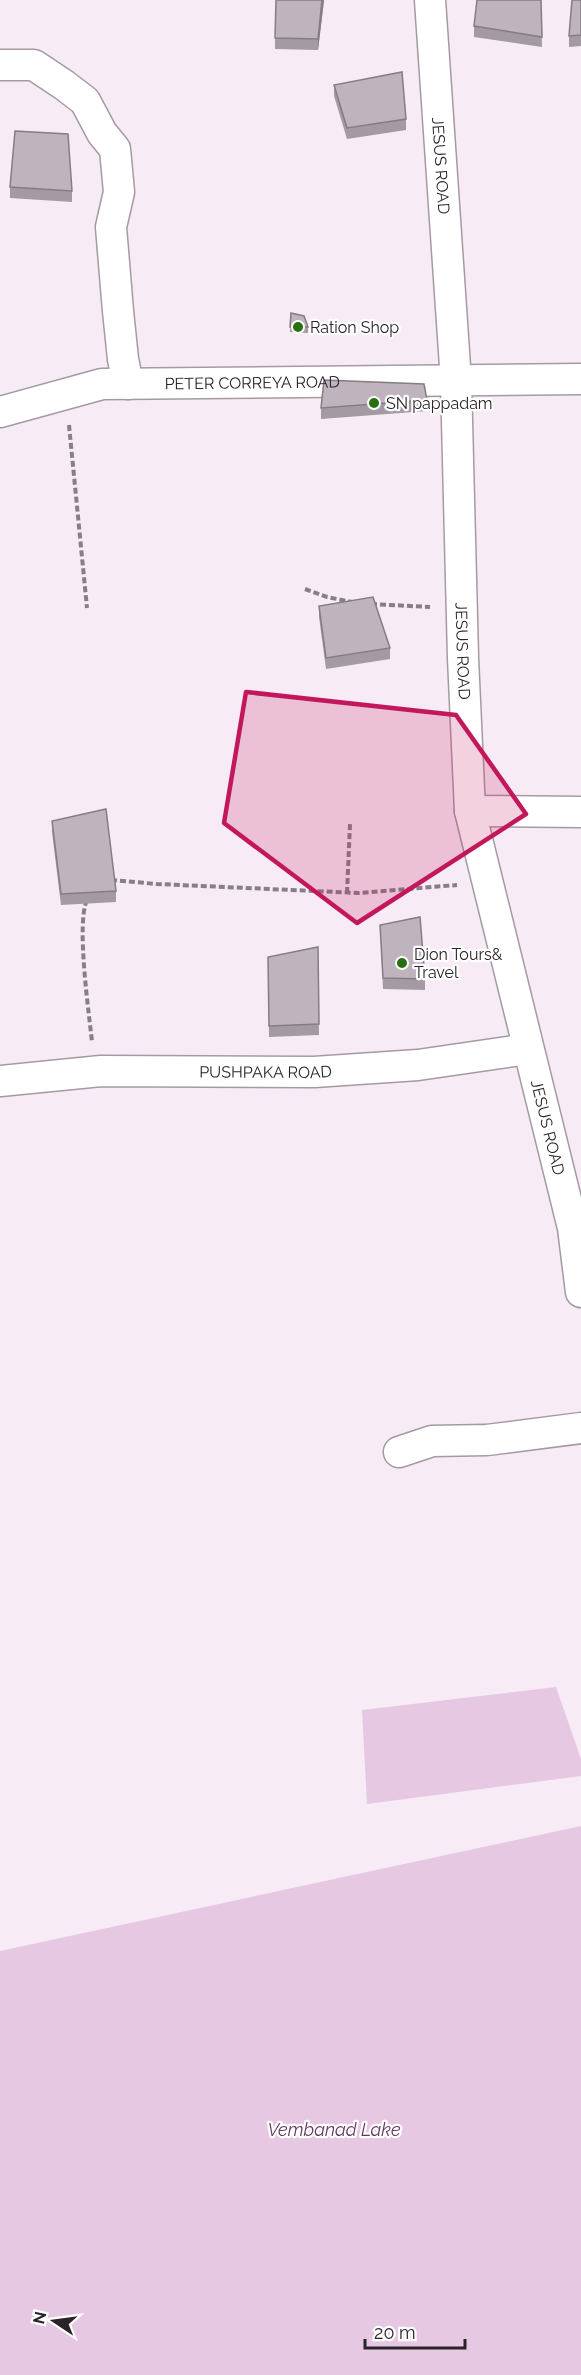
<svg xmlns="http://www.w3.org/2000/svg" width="581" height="2375" viewBox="0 0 581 2375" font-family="Raleway,sans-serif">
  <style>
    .water { fill: #e6c8e2 }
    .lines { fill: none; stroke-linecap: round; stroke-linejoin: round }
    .minor-casing { stroke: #a59aa4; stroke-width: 33 }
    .path { stroke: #877f86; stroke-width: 4; stroke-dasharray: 6 3; stroke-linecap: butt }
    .minor { stroke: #fff; stroke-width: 30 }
    .wall { fill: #a49aa3 }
    .shaded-wall { fill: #867d84 }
    .building { fill: #bfb3bd; stroke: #867d84; stroke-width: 1.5 }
    .marked { fill: #c2185b; fill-opacity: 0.2; stroke: #c2185b; stroke-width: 4.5; stroke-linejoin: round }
    .poi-dot { fill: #287010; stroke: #fff; stroke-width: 2 }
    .labels { text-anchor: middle; stroke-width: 4.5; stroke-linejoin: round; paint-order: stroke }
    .street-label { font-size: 16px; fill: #282428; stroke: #fff }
    .poi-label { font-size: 16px; fill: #282428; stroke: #fff; text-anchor: start }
    .water-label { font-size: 18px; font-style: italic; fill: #61395e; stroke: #fff }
  </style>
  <rect width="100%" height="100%" fill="#f7ebf6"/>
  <g class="water">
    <polygon points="556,1687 581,1759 581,1776 367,1804 362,1710"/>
    <polygon points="581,1826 581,2375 0,2375 0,1951"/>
  </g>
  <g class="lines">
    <g class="minor-casing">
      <g id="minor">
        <path id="s1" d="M430,0l26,381 7,277 7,153 103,417 8,64"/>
        <polyline points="0,65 34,65 64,85 85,101 102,133 115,149 119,192 111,227 118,311 123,359 128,384"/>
        <path id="s2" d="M0,412l102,-28 479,-5"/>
        <polyline points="470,811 581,812"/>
        <path id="s3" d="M0,1081l101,-10 213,1 104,-7 110,-16"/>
        <polyline points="399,1452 432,1441 487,1440 581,1428"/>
      </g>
    </g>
    <g class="path">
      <polyline points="69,425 87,608"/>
      <polyline points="305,589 327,597 352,602"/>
      <polyline points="371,604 430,607"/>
      <polyline points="111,880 157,884 359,893 457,885"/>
      <polyline points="347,893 350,824"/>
      <path d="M87,900c-11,24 2,113 5,142"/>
    </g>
    <use href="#minor" class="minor"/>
  </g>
  <g class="wall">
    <polygon points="324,0 318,50 275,49 275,38"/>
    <polygon points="541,0 542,47 474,37 474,26"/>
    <polygon points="581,0 581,46 569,47 569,36"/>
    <polygon points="334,85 406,119 406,130 347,139 334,96"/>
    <polygon points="10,187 72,191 72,202 10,198"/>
    <polygon points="291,313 308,327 308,333 290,332"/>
    <polygon points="427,400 427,411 321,419 321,408"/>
    <polygon points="319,606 390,648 390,659 326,669 319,617"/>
    <polygon points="52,821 116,891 116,902 61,905 52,832"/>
    <polygon points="380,925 425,979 425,990 383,989"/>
    <polygon points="318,947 319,1035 269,1037 268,957"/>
  </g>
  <polygon class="shaded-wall" points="322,0 324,0 318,50 318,39"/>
  <g class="building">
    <polygon points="276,0 322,0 318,39 275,38"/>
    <polygon points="477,0 541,0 542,37 474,26"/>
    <polygon points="572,0 581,0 581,35 569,36"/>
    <polygon points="402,72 406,119 347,128 334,85"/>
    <polygon points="15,131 68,134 72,191 10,187"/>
    <polygon points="291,313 304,316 308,327 290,327"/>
    <polygon points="324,380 424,384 427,400 321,408"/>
    <polygon points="373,597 390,648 326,658 319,606"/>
    <polygon points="106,809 116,891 61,894 52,821"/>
    <polygon points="420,917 425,979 383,978 380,925"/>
    <polygon points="318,947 319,1024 269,1026 268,957"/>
  </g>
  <path class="marked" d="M246,692l210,23 70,99 -169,109 -133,-100z"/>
  <g class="poi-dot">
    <circle cx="298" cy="327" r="6"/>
    <circle cx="374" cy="403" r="6"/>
    <circle cx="402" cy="963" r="6"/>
  </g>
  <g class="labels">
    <g class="street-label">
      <text dy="6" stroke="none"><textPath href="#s1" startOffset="166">JESUS ROAD</textPath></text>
      <text dy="6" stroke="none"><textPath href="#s2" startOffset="256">PETER CORREYA ROAD</textPath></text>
      <text dy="6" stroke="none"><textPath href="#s1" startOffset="652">JESUS ROAD</textPath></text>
      <text dy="6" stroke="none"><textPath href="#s3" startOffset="266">PUSHPAKA ROAD</textPath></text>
      <text dy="6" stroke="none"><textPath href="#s1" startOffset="1138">JESUS ROAD</textPath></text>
    </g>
    <g class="poi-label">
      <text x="310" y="333">Ration Shop</text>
      <text x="386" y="409">SN pappadam</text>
      <text x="414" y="960">Dion Tours&amp;<tspan x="414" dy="18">Travel</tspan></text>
    </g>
    <g class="water-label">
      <text x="334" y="2136">Vembanad Lake</text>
    </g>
  </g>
  <g transform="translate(54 2321) rotate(283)" stroke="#ffffff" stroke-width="4.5" paint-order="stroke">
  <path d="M0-4.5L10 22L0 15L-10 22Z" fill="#282428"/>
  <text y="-9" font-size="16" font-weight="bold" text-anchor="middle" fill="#282428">N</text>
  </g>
  <path d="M365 2339v9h100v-9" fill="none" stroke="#282428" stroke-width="3"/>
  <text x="374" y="2339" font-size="18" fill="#282428" stroke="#ffffff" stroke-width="4.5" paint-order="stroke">20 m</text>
</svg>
